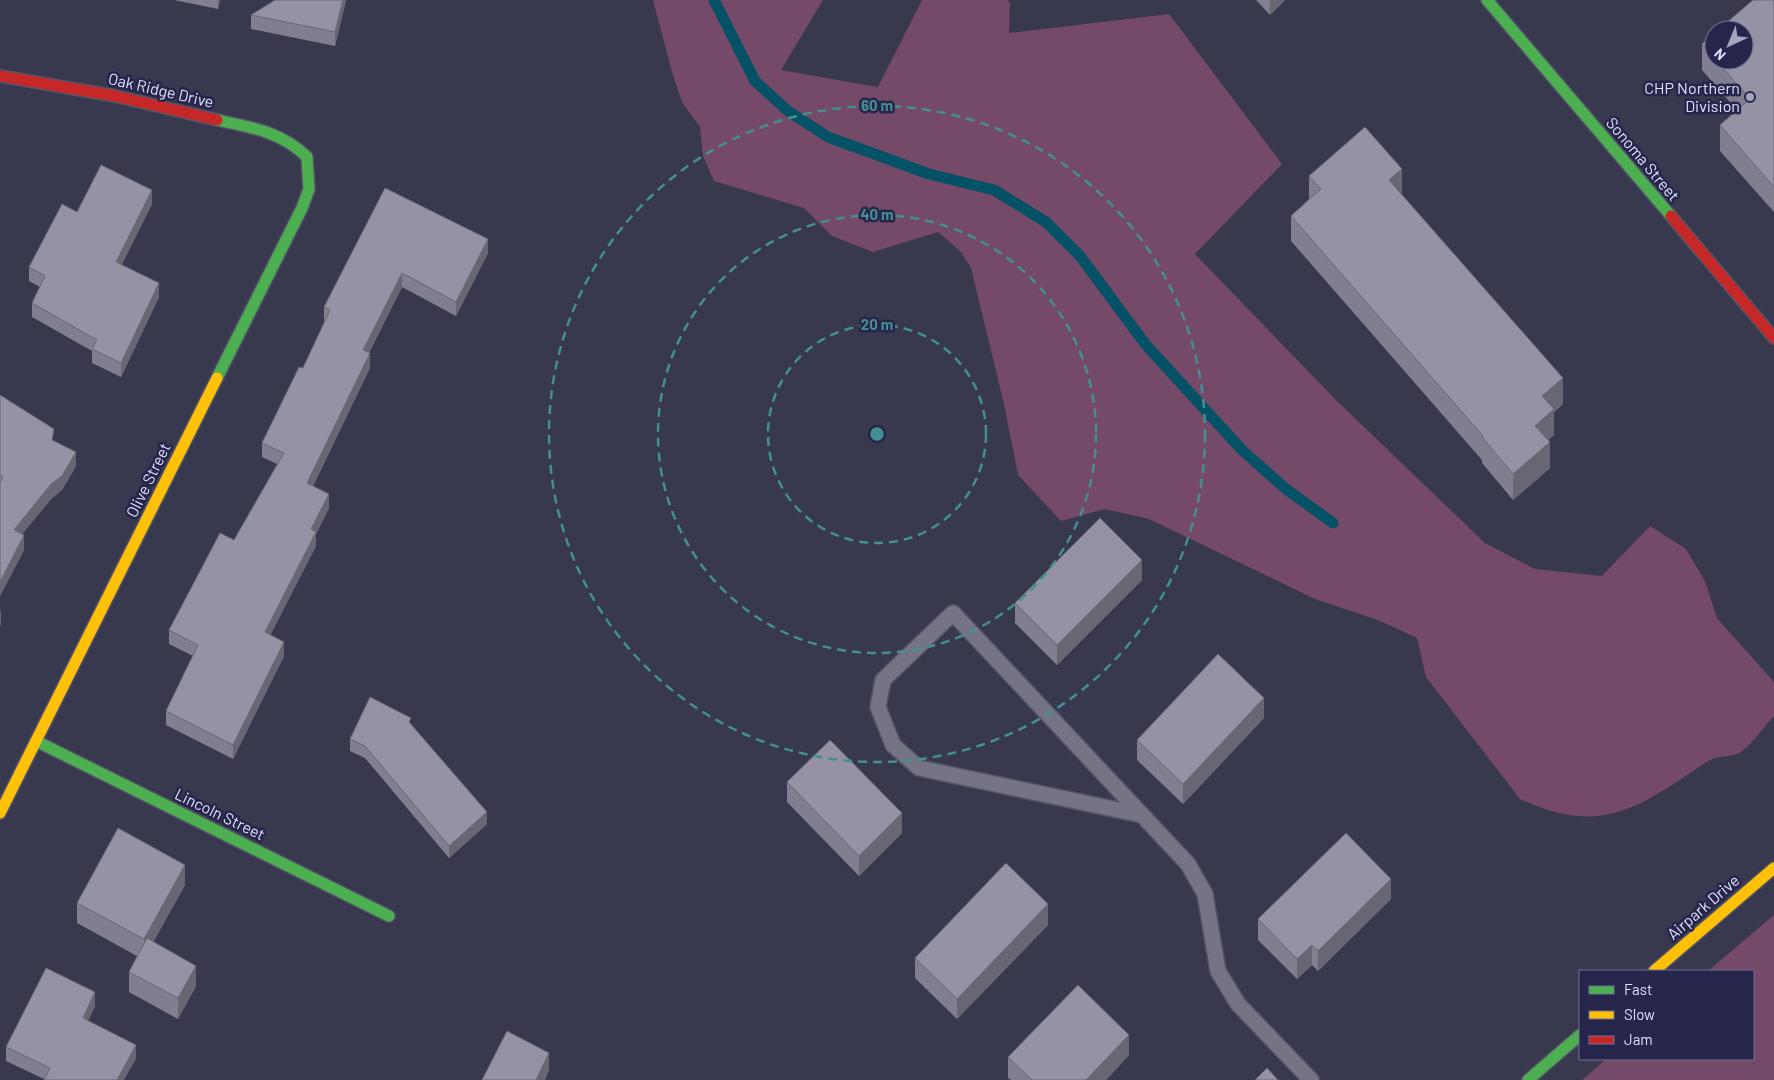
<svg xmlns="http://www.w3.org/2000/svg" width="1774" height="1080" viewBox="0 0 1774 1080" font-family="Barlow,sans-serif">
  <style>
    .green { fill: #754968 }
    .lines { fill: none; stroke-linecap: round; stroke-linejoin: round }
    .stream { stroke: #055166; stroke-width: 11 }
    .lane-casing { stroke: #535467; stroke-width: 18 }
    .fast-casing { stroke: #535467; stroke-width: 14 }
    .slow-casing { stroke: #535467; stroke-width: 14 }
    .jam-casing { stroke: #535467; stroke-width: 14 }
    .lane { stroke: #747485; stroke-width: 15 }
    .fast { stroke: #4caf50; stroke-width: 11 }
    .slow { stroke: #ffc107; stroke-width: 11 }
    .jam { stroke: #c62828; stroke-width: 11 }
    .wall { fill: #817e8f }
    .shaded-wall { fill: #696674 }
    .building { fill: #9692a6; stroke: #696674 }
    .ring { fill: none; stroke: #439091; stroke-width: 2.5; stroke-dasharray: 9 6 }
    .poi-dot { fill: #a5a5be; stroke: #26254c; stroke-width: 2 }
    .labels { text-anchor: middle; stroke-width: 5; stroke-linejoin: round; paint-order: stroke }
    .poi-label { font-size: 16px; fill: #dfe0fa; stroke: #26254c; text-anchor: end }
    .street-label { font-size: 16px; fill: #dfe0fa; stroke: #26254c }
    .centre { fill: #439091; stroke: #26254c; stroke-width: 2.5 }
    .ring-label { font-size: 15px; text-anchor: middle; font-weight: bold; fill: #439091; stroke: #26254c; stroke-width: 5; stroke-linejoin: round; paint-order: stroke }
  </style>
  <rect width="100%" height="100%" fill="#38384e"/>
  <g class="green">
    <path d="M653,0h170l-42,70 97,17 44,-87h85l3,3 -1,30 160,-19 113,150 -87,90 141,146 149,143 50,26 67,7 48,-50 36,23 19,32 12,37 57,64v34c-9,9 -23,30 -33,36 -9,6 -24,3 -33,9 -67,45 -106,77 -188,38l-94,-122 -9,-39 -39,-18 -63,-21 -166,-80 -44,-10 -44,12 -43,-46 -14,-71 -33,-136 -10,-16 -23,-20 -65,20 -41,-16 -28,-28 -90,-27 -11,-25 -3,-29 -18,-25 -10,-30z"/>
    <polygon points="1774,915 1774,1080 1582,1080 1606,1059 1753,1059 1753,971 1708,971"/>
  </g>
  <g class="lines">
    <polyline class="stream" points="714,0 755,81 788,111 828,137 929,174 994,190 1046,222 1080,256 1146,345 1243,451 1286,489 1333,523"/>
    <g class="lane-casing">
      <polyline id="lane" points="1142,815 919,768 893,745 878,707 883,680 953,613 1188,864 1205,894 1218,971 1238,1004 1311,1080"/>
    </g>
    <g class="fast-casing">
      <g id="fast">
        <polyline points="1487,0 1671,216"/>
        <path d="M217,378l85,-170 7,-19 -2,-32c-25,-25 -56,-30 -90,-37"/>
        <polyline points="36,741 389,916"/>
        <polyline points="1528,1080 1580,1035"/>
      </g>
    </g>
    <g class="slow-casing">
      <g id="slow">
        <polyline points="0,813 217,378"/>
        <polyline points="1654,971 1774,868"/>
      </g>
    </g>
    <g class="jam-casing">
      <g id="jam">
        <polyline points="0,76 115,96 217,120"/>
        <polyline points="1671,216 1774,338"/>
      </g>
    </g>
    <use href="#lane" class="lane"/>
    <use href="#fast" class="fast"/>
    <use href="#slow" class="slow"/>
    <use href="#jam" class="jam"/>
  </g>
  <g class="wall">
    <polygon points="174,0 220,0 218,9"/>
    <polygon points="346,0 335,46 251,29 251,15"/>
    <polygon points="1256,0 1285,0 1270,15"/>
    <polygon points="1774,0 1774,212 1720,151 1720,125 1737,110 1702,70 1702,44 1714,34 1714,60 1744,60"/>
    <polygon points="1309,176 1402,195 1563,404 1554,412 1554,435 1548,440 1550,468 1513,500 1482,463 1482,460 1291,241 1291,216 1309,199"/>
    <polygon points="385,188 488,253 456,316 402,287 369,353 370,368 313,486 329,508 316,534 316,546 270,635 284,656 233,759 166,725 166,711 193,656 169,644 169,630 234,540 277,464 262,457 262,443 303,368 325,321 324,321 324,307"/>
    <polygon points="152,204 122,264 159,297 121,377 92,363 92,351 32,317 32,303 40,287 29,281 29,267 77,212"/>
    <polygon points="0,395 54,441 76,466 62,490 51,499 22,534 24,550 0,596"/>
    <polygon points="1142,580 1057,665 1015,623 1015,603"/>
    <polygon points="1264,718 1183,804 1137,760 1137,740"/>
    <polygon points="411,725 487,824 449,858 365,758 350,751 350,739"/>
    <polygon points="787,782 902,833 859,876 787,802"/>
    <polygon points="185,885 153,942 196,986 178,1019 129,992 129,972 137,956 77,923 77,903"/>
    <polygon points="1391,899 1318,971 1312,965 1297,979 1258,940 1258,919"/>
    <polygon points="1048,925 957,1019 915,978 915,958"/>
    <polygon points="95,1006 88,1021 136,1059 44,1079 6,1061 6,1047"/>
    <polygon points="1129,1055 1106,1080 1011,1080 1008,1078 1008,1057"/>
  </g>
  <g class="shaded-wall">
    <polygon points="218,0 220,0 218,9"/>
    <polygon points="343,0 346,0 335,46 335,32"/>
    <polygon points="1270,0 1285,0 1270,15"/>
    <polygon points="1402,169 1402,194 1389,180"/>
    <polygon points="152,190 152,204 116,276 116,262"/>
    <polygon points="488,239 488,253 456,316 456,302"/>
    <polygon points="402,273 402,287 363,364 363,350"/>
    <polygon points="159,283 159,297 121,377 121,363"/>
    <polygon points="370,353 370,368 307,497 307,483"/>
    <polygon points="1563,378 1563,404 1554,412 1554,435 1535,451 1535,426 1542,396"/>
    <polygon points="1550,442 1550,468 1513,500 1513,474"/>
    <polygon points="76,452 76,466 62,490 51,499 14,544 14,530"/>
    <polygon points="329,494 329,508 316,534 316,546 265,646 265,632 311,529"/>
    <polygon points="24,535 24,550 0,596 0,582"/>
    <polygon points="1142,560 1142,580 1057,665 1057,645"/>
    <polygon points="1,610 1,624 0,627 0,612"/>
    <polygon points="284,642 284,656 233,759 233,745"/>
    <polygon points="1264,698 1264,718 1183,804 1183,784"/>
    <polygon points="487,812 487,824 449,858 449,846"/>
    <polygon points="902,813 902,833 859,876 859,856"/>
    <polygon points="185,865 185,885 144,959 144,939"/>
    <polygon points="1391,879 1391,899 1318,971 1318,951"/>
    <polygon points="1048,904 1048,925 957,1019 957,999"/>
    <polygon points="1312,945 1312,965 1297,979 1297,959"/>
    <polygon points="196,966 196,986 178,1019 178,998"/>
    <polygon points="95,992 95,1006 83,1032 83,1018"/>
    <polygon points="1129,1035 1129,1055 1106,1080 1086,1080"/>
    <polygon points="136,1045 136,1059 124,1080 117,1080"/>
    <polygon points="549,1053 549,1070 545,1080 536,1080"/>
  </g>
  <g class="building">
    <polygon points="275,0 343,0 335,32 251,15"/>
    <polygon points="1753,0 1774,0 1774,187 1720,125 1750,99 1716,60 1744,60 1744,30 1718,30"/>
    <polygon points="1714,34 1714,58 1702,44"/>
    <polygon points="1365,127 1402,169 1389,180 1563,378 1542,396 1554,409 1535,426 1550,442 1513,474 1482,437 1483,436 1291,216 1321,189 1309,176"/>
    <polygon points="101,165 152,190 116,262 159,283 121,363 92,349 97,340 32,303 45,276 29,267 62,204 77,212"/>
    <polygon points="385,188 488,239 456,302 402,273 363,350 370,353 307,483 329,494 311,529 316,532 265,632 284,642 233,745 166,711 198,645 169,630 220,533 234,540 284,453 262,443 299,367 303,368 330,310 324,307"/>
    <polygon points="0,395 54,429 52,440 76,452 62,476 51,484 14,530 24,535 0,582 0,483 3,477 0,475"/>
    <polygon points="1100,518 1142,560 1057,645 1015,603"/>
    <polygon points="1218,654 1264,698 1183,784 1137,740"/>
    <polygon points="370,697 411,718 409,722 487,812 449,846 365,746 350,739"/>
    <polygon points="830,740 902,813 859,856 787,782"/>
    <polygon points="118,828 185,865 144,939 77,903"/>
    <polygon points="1346,833 1391,879 1318,951 1312,945 1297,959 1258,919"/>
    <polygon points="1006,863 1048,904 957,999 915,958"/>
    <polygon points="147,938 196,966 178,998 129,972"/>
    <polygon points="46,968 95,992 83,1018 136,1045 117,1080 44,1080 50,1068 6,1047"/>
    <polygon points="1078,985 1129,1035 1086,1080 1032,1080 1008,1057"/>
    <polygon points="507,1031 549,1053 536,1080 482,1080"/>
    <polygon points="1267,1068 1278,1080 1255,1080"/>
  </g>
  <g class="ring">
    <circle cx="877" cy="434" r="109"/>
    <circle cx="877" cy="434" r="219"/>
    <circle cx="877" cy="434" r="328"/>
  </g>
  <circle class="poi-dot" cx="1750" cy="97" r="5"/>
  <g class="labels">
    <g class="poi-label">
      <text x="1740" y="94">CHP Northern<tspan x="1740" dy="18">Division</tspan></text>
    </g>
    <g class="street-label">
      <text transform="translate(161 90) rotate(13)" y="6">Oak Ridge Drive</text>
      <text transform="translate(1643 159) rotate(50)" y="6">Sonoma Street</text>
      <text transform="translate(148 480) rotate(-64)" y="6">Olive Street</text>
      <text transform="translate(220 814) rotate(26)" y="6">Lincoln Street</text>
      <text transform="translate(1703 907) rotate(-41)" y="6">Airpark Drive</text>
    </g>
  </g>
  <circle cx="877" cy="434" r="8" class="centre"/>
  <g class="ring-label">
    <text x="877" y="111">60 m</text>
    <text x="877" y="220">40 m</text>
    <text x="877" y="330">20 m</text>
  </g>
  <rect x="1579" y="970" width="175" height="90" fill="#26254c" stroke="#707092"/>
  <rect x="1589" y="986" width="25" height="8" fill="#4caf50" stroke="#707092"/>
  <text x="1624" y="995" font-size="15" fill="#dfe0fa">Fast</text>
  <rect x="1589" y="1011" width="25" height="8" fill="#ffc107" stroke="#707092"/>
  <text x="1624" y="1020" font-size="15" fill="#dfe0fa">Slow</text>
  <rect x="1589" y="1036" width="25" height="8" fill="#c62828" stroke="#707092"/>
  <text x="1624" y="1045" font-size="15" fill="#dfe0fa">Jam</text>
  <g transform="translate(1729 45) rotate(224)"><circle r="24" fill="#26254c" stroke="#707092"/>
  <path d="M0-4L9 19L0 12L-9 19Z" fill="#a5a5be"/>
  <text y="-8" font-size="14" font-weight="bold" text-anchor="middle" fill="#dfe0fa">N</text>
  </g>
</svg>
